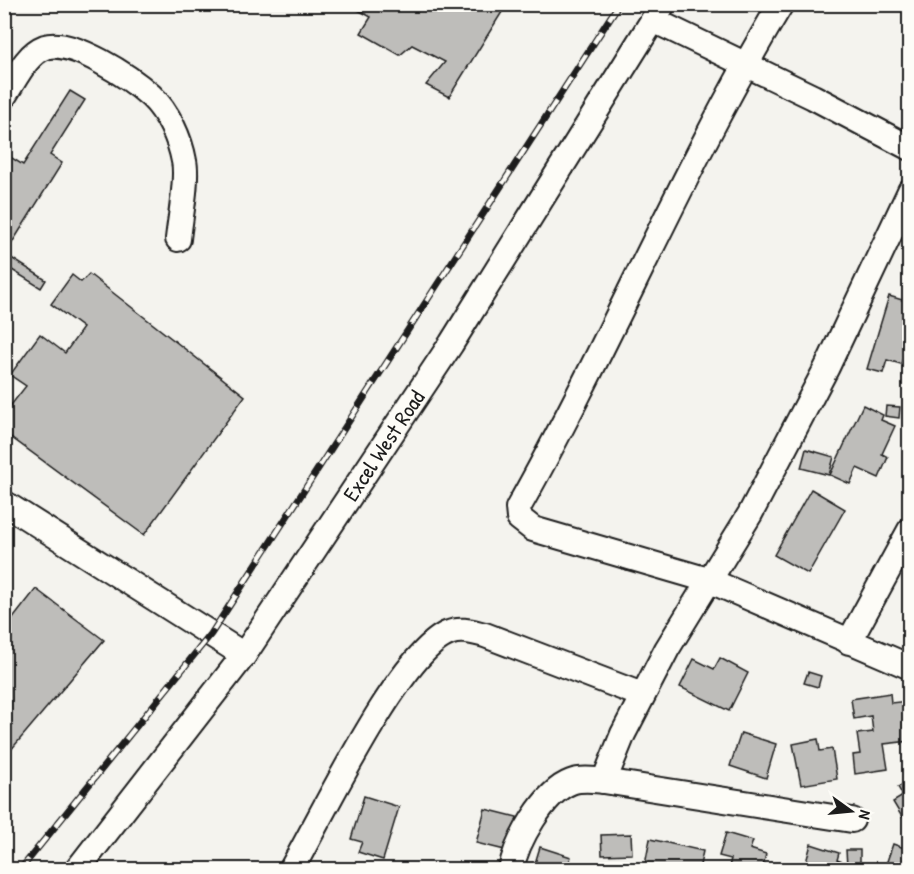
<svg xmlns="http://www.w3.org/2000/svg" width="914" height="874" viewBox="0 0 914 874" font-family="'Patrick Hand',sans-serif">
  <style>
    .building { fill: #bebdba; stroke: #1c1c1c; stroke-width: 1.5 }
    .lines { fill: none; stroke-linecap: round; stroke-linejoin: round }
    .minor-casing { stroke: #1c1c1c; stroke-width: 28 }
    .minor { stroke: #fdfcf7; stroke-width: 24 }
    .rail-casing { stroke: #1c1c1c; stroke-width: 7 }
    .rail { stroke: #fdfcf7; stroke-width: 4.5; stroke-dasharray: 14; stroke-linecap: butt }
    .labels { text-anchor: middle; stroke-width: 4.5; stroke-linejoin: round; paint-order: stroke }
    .street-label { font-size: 22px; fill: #1c1c1c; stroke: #fdfcf7 }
  </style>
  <rect width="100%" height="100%" fill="#f4f3ee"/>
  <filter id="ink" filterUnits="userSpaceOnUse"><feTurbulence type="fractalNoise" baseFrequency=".0167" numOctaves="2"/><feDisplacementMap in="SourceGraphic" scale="12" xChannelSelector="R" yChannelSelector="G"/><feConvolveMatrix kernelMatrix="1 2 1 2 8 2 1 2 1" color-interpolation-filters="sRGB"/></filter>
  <g filter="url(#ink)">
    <g class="building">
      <polygon points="347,4 507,4 449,97 426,85 445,62 412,45 400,55 361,33 371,17"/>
      <polygon points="70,91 85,100 50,155 62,163 5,254 46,280 41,288 4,265 4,153 23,165"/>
      <polygon points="89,274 245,396 144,535 4,432 4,414 26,386 10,375 40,334 65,353 83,328 51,304 72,275 81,282"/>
      <polygon points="889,296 909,302 904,318 910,320 910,336 901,364 887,360 883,373 867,369"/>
      <polygon points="863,405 883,415 881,420 895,426 882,454 888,457 879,478 857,468 850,484 830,475"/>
      <polygon points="886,406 900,407 899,418 885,416"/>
      <polygon points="806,449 834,457 829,475 801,468"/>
      <polygon points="811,489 845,509 808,574 774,555"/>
      <polygon points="36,589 104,640 4,758 4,630"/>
      <polygon points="720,658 748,673 729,711 680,687 694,659 714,669"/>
      <polygon points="808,672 821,676 818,687 804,683"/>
      <polygon points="890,693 891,703 908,701 910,741 884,744 888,769 855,774 853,755 860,754 857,734 873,732 871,716 854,719 851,699"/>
      <polygon points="741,733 776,744 766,778 730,766"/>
      <polygon points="818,739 820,751 832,749 837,779 801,785 793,744"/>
      <polygon points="910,780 910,813 902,817 893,802 903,796 898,787"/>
      <polygon points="364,796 399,807 383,860 358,852 362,842 351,839"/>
      <polygon points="485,809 517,817 509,851 476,843"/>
      <polygon points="726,833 753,841 750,849 766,854 762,870 728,870 731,859 719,856"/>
      <polygon points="631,834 632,854 602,855 601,835"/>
      <polygon points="650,839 703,851 699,870 644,870"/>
      <polygon points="811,844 839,853 837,860 852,865 850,870 816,870 805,866"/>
      <polygon points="893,844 910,850 910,870 884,870"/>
      <polygon points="540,847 571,857 566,870 544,866 543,870 533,870"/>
      <polygon points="846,850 860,850 860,866 847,866"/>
      <polygon points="610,862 627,863 627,870 610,870"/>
    </g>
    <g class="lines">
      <g class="minor-casing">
        <g id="minor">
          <path d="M781,4c-98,163 -170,339 -263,504l1,10 14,11 175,51 202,87"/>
          <polyline points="653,20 813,97 910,148"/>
          <path d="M4,96c11,-16 22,-42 41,-49 27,-9 86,31 106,49 17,16 29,43 33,65 4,18 -4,58 -6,78"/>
          <polyline points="4,503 244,655"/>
          <polyline points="849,642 910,530"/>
          <polyline points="604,781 623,734 667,649 750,514 827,367 910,191"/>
          <path id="s1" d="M77,870l167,-215 207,-311 212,-340"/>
          <path d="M291,870c29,-50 109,-219 158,-237 12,-5 23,-1 36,2l157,60"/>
          <path d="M511,870c5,-28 33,-78 60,-88 11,-4 23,-2 33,-1l248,39"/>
        </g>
      </g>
      <use href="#minor" class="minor"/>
      <g class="rail-casing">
        <polyline id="rail" points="20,870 211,634 619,4"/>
      </g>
      <use href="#rail" class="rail"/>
    </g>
  </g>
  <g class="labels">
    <g class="street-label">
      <text dy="8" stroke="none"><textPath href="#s1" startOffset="524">Excel West Road</textPath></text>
    </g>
  </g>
  <rect width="914" height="874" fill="none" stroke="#fdfcf7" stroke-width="24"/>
  <rect x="12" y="12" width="890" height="850" fill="none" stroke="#1c1c1c" stroke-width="2" filter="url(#ink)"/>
  <g transform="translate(851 811) rotate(105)" stroke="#fdfcf7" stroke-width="4.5" paint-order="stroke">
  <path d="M0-4.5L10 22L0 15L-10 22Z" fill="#1c1c1c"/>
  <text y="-9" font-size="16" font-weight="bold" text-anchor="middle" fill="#1c1c1c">N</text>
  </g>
</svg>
